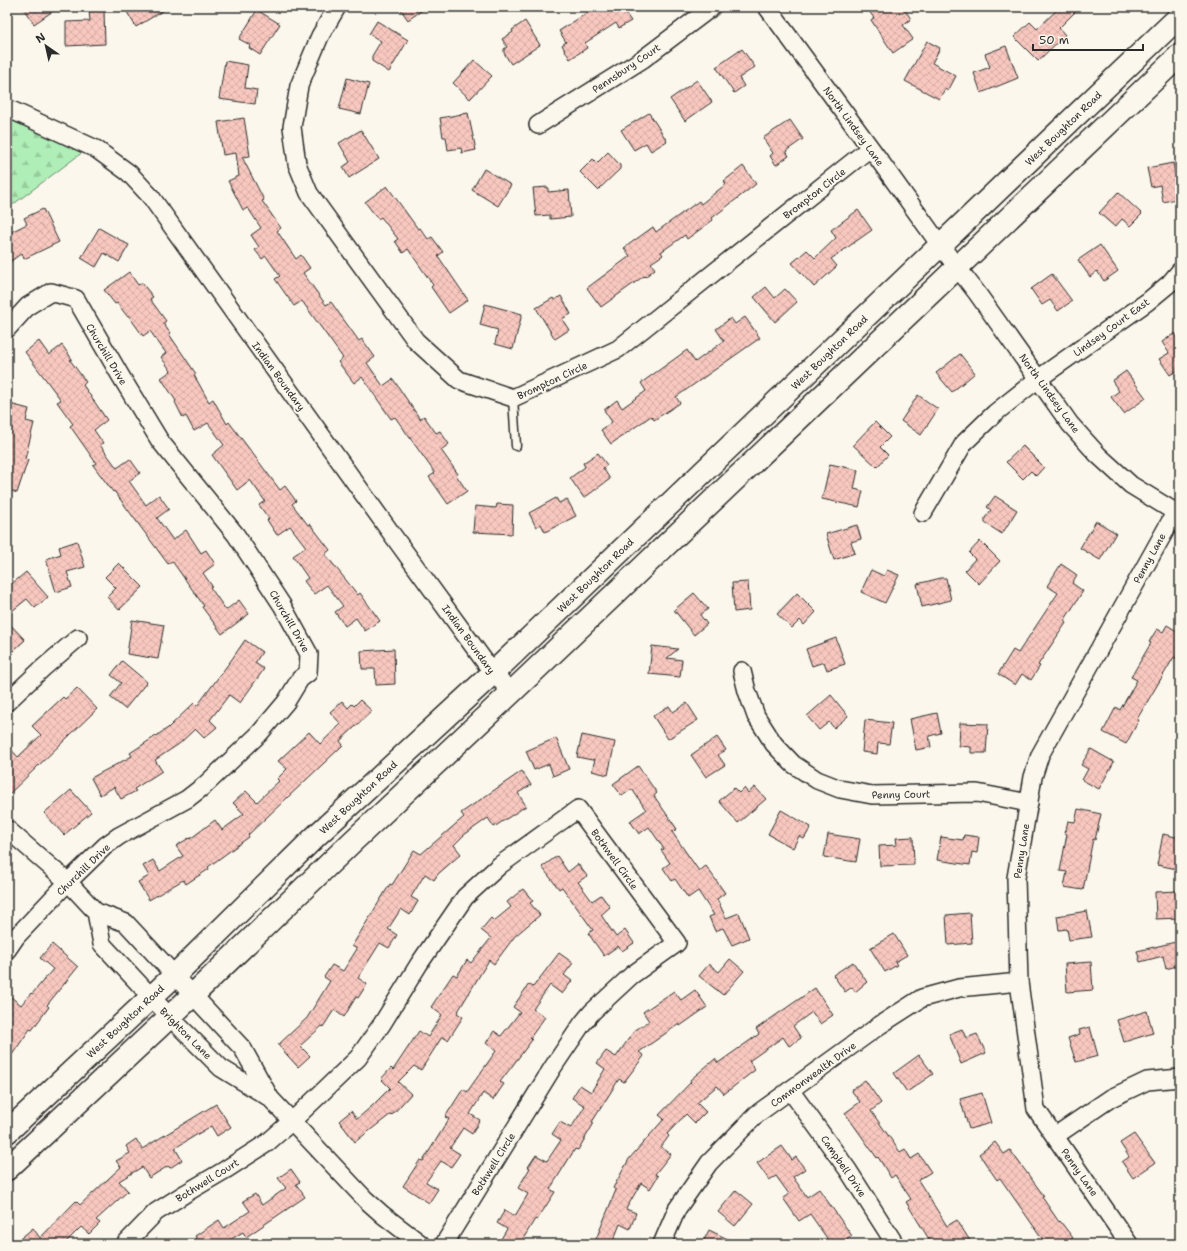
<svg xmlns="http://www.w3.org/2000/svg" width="1187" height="1251" viewBox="0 0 1187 1251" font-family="'Shantell Sans',sans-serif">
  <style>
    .forest { fill: url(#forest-firs); stroke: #6d8c70 }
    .building { fill: url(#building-cross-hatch); stroke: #2b2b2b }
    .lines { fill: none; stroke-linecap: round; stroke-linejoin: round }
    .service-casing { stroke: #2b2b2b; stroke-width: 11 }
    .minor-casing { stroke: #2b2b2b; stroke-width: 20 }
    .secondary-casing { stroke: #2b2b2b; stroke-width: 25 }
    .service { stroke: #fbf7ec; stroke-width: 8 }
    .minor { stroke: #fbf7ec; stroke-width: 17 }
    .secondary { stroke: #fbf7ec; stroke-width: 22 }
    .labels { text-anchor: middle; stroke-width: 4; stroke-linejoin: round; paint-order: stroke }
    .street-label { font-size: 10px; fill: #2b2b2b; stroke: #fbf7ec }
  </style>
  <defs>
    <pattern id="forest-firs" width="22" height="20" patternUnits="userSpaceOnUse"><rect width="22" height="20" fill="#afeeb6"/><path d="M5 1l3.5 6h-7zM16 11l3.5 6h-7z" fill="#97cc9d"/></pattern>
    <pattern id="building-cross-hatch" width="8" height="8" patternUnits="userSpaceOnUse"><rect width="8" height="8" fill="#f8c8bf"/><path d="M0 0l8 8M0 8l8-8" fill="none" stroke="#d5aca4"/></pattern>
  </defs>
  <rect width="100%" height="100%" fill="#fbf7ec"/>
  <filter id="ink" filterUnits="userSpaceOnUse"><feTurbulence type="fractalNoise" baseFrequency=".025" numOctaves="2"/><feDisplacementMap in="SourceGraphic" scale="8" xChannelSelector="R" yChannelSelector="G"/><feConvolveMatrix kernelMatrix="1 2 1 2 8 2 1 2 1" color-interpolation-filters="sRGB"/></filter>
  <g filter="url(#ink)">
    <polygon class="forest" points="7,103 95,143 7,209"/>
    <g class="building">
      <polygon points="22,7 59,7 34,24"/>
      <polygon points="124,7 169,7 136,27"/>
      <polygon points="399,7 427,7 408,20"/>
      <polygon points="596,7 621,7 631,21 619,28 616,23 585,43 587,48 570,59 562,45 566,42 559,31"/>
      <polygon points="866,7 903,7 911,19 903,25 913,39 893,53 871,20 874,18"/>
      <polygon points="1060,7 1080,7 1059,28 1065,35 1038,61 1014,37 1030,22 1037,29"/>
      <polygon points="89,10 104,10 105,44 66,46 66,22 90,21"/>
      <polygon points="257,10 280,24 260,55 249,48 250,45 239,39"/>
      <polygon points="377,21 408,40 389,72 372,61 372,56 381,41 369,34"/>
      <polygon points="525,21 540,45 511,64 504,53 504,49 507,47 502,39 513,32 512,30"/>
      <polygon points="927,41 940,48 932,63 956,76 948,91 945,89 939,99 905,81"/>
      <polygon points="1006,46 1018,78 981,93 974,73 990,67 985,54"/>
      <polygon points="742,49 755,67 739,78 744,86 734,93 716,67"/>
      <polygon points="474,60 492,76 470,99 453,83"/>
      <polygon points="225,61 248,65 245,88 257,90 255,104 219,99"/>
      <polygon points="347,78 369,84 361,114 339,109"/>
      <polygon points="697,80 712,102 685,121 670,99"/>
      <polygon points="468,113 476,150 462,153 461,148 448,150 446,137 443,137 440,118"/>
      <polygon points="649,113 667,141 651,151 646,143 634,150 621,130"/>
      <polygon points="244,118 250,156 242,157 264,200 262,201 281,228 277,231 296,259 301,255 310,268 303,273 326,305 331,302 359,341 362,339 375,357 367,363 383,386 393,379 420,419 424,416 436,433 440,431 449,444 441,450 458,474 456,475 467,491 448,504 429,477 435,473 395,417 391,419 362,377 354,383 338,362 343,358 302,301 294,306 275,279 280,276 266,256 262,259 255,250 259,247 251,235 261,228 248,208 243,210 228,181 239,176 236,153 223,155 218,122"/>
      <polygon points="790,120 803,139 786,151 789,156 776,165 770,156 773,153 763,138"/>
      <polygon points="361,130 379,159 349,178 343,167 350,162 339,143"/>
      <polygon points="608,152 620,165 620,169 598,190 580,172 593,159 597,163"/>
      <polygon points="1173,163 1180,198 1163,202 1160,185 1151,187 1147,168"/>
      <polygon points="743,166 756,184 712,218 713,220 687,239 685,235 661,252 663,255 651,263 655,269 645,277 644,276 601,307 587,288 630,256 624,248 653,227 656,232 699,201 701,204 726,184 724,181"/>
      <polygon points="484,169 511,185 498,206 472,190"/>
      <polygon points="387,186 418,229 420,228 428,239 432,237 443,252 438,256 468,300 449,313 431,287 433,285 408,249 403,253 395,241 398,239 381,217 378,219 365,202"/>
      <polygon points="548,187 548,192 569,190 571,217 550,219 550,215 536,216 533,188"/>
      <polygon points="1118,192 1142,214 1130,226 1122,219 1115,227 1099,213"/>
      <polygon points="43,209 59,242 24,259 22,253 7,264 7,234 27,224 24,218"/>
      <polygon points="858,210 872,230 831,259 837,266 814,287 792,263 807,250 815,258 836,238 831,230"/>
      <polygon points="99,228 129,245 119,262 104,253 96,267 81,258"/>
      <polygon points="1100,245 1118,271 1104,281 1097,271 1090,277 1078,260"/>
      <polygon points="129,272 138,285 142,283 153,297 150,299 166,321 163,323 170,333 169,334 196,374 194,375 209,402 213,399 227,424 229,422 280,490 285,486 296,501 292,504 308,525 310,524 330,550 325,554 358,595 360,593 380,621 365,631 356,618 345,626 335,612 343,606 327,585 314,594 304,581 308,578 293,556 306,547 290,526 277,535 267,520 269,519 259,505 265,501 250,480 237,490 212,455 224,445 208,423 194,431 186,416 183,418 175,402 176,401 161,378 171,371 161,357 166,353 150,331 143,336 128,315 127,316 117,303 115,304 104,290"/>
      <polygon points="1052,274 1072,301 1058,311 1050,300 1042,305 1031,289"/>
      <polygon points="766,287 775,298 785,289 797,302 775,322 754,297"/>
      <polygon points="561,296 571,314 562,319 569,330 555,339 536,308 553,298 554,300"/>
      <polygon points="485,304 522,314 513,349 495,344 498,330 480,325"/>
      <polygon points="745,317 760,338 676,397 680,403 654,420 651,416 611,444 601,430 612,422 604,410 617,400 622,408 646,391 641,383 687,350 695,362 724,341 716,329 731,318 735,324"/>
      <polygon points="1175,333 1180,340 1180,369 1170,375 1159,359 1169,353 1162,342"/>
      <polygon points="39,341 49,355 62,345 72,359 70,360 86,382 83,385 107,420 94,430 103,443 100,445 117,468 130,459 140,473 129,481 146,505 159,495 169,509 157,518 173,540 186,530 201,553 206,550 215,564 203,573 212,586 210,587 226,610 239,600 249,614 222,634 202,607 204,606 172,561 168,564 114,491 113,492 93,465 96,463 70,426 73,424 57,402 61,400 25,352"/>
      <polygon points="960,354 975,373 952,392 936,373"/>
      <polygon points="1126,371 1146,398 1124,414 1111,397 1119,391 1112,381"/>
      <polygon points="918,395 938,409 921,435 901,421"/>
      <polygon points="10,404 29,409 26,421 34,423 25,459 28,460 17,493 7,489 7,416"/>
      <polygon points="875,422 890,437 880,447 888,455 877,467 853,445"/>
      <polygon points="1023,446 1044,467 1036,476 1031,471 1023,479 1006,462"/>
      <polygon points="598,453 607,465 603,468 610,479 584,498 570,478 585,467 583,463"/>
      <polygon points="830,464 858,470 854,489 863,491 859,507 822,499"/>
      <polygon points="995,496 1017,510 1002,534 985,523 985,518 991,510 987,507"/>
      <polygon points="556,498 559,503 567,499 576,516 545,532 541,524 536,527 529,513"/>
      <polygon points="497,504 513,505 512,534 473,532 475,506 496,508"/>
      <polygon points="1096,521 1116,533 1100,560 1080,548"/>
      <polygon points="857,525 861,539 851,542 855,553 834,560 826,534"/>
      <polygon points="77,541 85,567 67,572 72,587 56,592 46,559 61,554 59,547"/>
      <polygon points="980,541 1000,561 979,584 965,570 975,559 969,553"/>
      <polygon points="119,563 143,587 119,610 107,597 116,588 105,577"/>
      <polygon points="1061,564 1077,575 1072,583 1083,591 1064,621 1066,623 1038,665 1040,666 1031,680 1022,674 1015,685 998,674 1013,650 1018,653 1058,593 1047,586"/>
      <polygon points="871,570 884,576 887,570 899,575 885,603 861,592"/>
      <polygon points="26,572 48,597 35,608 27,599 7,615 7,588"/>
      <polygon points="941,578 946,578 951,600 922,607 917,584"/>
      <polygon points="748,582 750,610 734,612 732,583"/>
      <polygon points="694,593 708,609 700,615 707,624 694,635 674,610"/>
      <polygon points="797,593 816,612 804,625 800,620 792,628 777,614"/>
      <polygon points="132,620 164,625 158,659 127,654"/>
      <polygon points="7,621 25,640 13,651 7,645"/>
      <polygon points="1167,625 1180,633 1180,661 1174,657 1137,719 1139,720 1126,744 1103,732 1116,707 1120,710 1137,680 1131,677 1151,643 1149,642 1157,629 1163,632"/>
      <polygon points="836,638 845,664 827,670 824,662 812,666 806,649"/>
      <polygon points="245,640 262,652 255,663 264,669 240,703 229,695 210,720 217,727 204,738 195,729 179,744 155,760 162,771 134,789 136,791 121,799 114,787 100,795 91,778 132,756 130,753 168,728 194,703 197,706 232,659"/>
      <polygon points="652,646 678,649 667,658 682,660 680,677 649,674"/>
      <polygon points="394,649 395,684 376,685 375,669 362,669 361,651"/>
      <polygon points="122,661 147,682 125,709 110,697 121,683 111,675"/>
      <polygon points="77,688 97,709 7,796 7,745 18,757 41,735 32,726 63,697 65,699"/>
      <polygon points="831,695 848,716 834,728 829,722 819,730 807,716"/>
      <polygon points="360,700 372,711 340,741 343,745 248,835 249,837 208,867 209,869 186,884 183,880 149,900 138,882 149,876 143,866 153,860 160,871 183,856 176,846 189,838 190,839 215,820 222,830 244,814 233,803 246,791 257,802 279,781 277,779 287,769 278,761 309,732 320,744 341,724 330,712 342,701 348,708 352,704 354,706"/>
      <polygon points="687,703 698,720 668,739 653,716 669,706 673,712"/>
      <polygon points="937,713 941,733 929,736 931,747 916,750 910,719"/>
      <polygon points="865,720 892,723 889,744 878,743 877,754 862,752"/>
      <polygon points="960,723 988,724 986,753 971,753 971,747 959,746"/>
      <polygon points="582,735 615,742 608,775 592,771 595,759 592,760 577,757"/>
      <polygon points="717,737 726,750 718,755 725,765 706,777 691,755"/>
      <polygon points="556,738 569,769 553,776 549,764 534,770 526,751"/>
      <polygon points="1091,749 1114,762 1099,789 1082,780 1088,769 1081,765"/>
      <polygon points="638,766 657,793 654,796 677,829 672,832 699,871 706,866 725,893 717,899 726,918 739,913 749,938 732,945 723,928 715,931 709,917 714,915 698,891 688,898 675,879 672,881 663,868 670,863 661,850 664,849 649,827 639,834 630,821 646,810 632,789 622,796 613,784"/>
      <polygon points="522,771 531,785 518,793 526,806 494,827 488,818 464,835 454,845 461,854 438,874 434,880 425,874 411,897 418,901 410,915 401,909 388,929 397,935 389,948 380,943 358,978 367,984 358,998 356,997 344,1017 334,1010 323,1027 322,1026 300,1046 310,1056 298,1067 278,1045 307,1018 330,981 324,977 332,965 343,971 357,949 352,946 390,884 392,885 414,850 421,854 464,817 461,813"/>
      <polygon points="755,787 766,799 738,823 719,801 734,788 739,793 744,788 748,793"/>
      <polygon points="71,790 91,812 64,835 44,813"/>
      <polygon points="1078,809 1101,814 1095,840 1093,839 1083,890 1064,887 1067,872 1060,871 1067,834 1065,833 1068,821 1075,822"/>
      <polygon points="781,810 811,827 804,839 799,836 793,848 768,834"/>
      <polygon points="828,834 860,839 856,862 824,857"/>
      <polygon points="1163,834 1180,838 1180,854 1177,869 1157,865"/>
      <polygon points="964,835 979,837 977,853 972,852 970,865 937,860 941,837 963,840"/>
      <polygon points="913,837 914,865 880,866 879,846 897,845 896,838"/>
      <polygon points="557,856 568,872 578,864 587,876 578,882 592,901 601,895 610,907 601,915 616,937 625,930 634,943 622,951 618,946 604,956 588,933 593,930 562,887 559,889 542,867"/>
      <polygon points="523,889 533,901 530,903 540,915 515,936 494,964 489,960 457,1013 463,1017 448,1040 442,1037 421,1070 414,1066 398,1082 411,1094 392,1115 391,1114 355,1142 339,1121 351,1111 357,1119 372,1106 390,1088 381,1079 391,1068 393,1070 419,1031 428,1037 442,1015 431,1007 453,974 457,976 467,960 471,963 491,938 481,930 491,918 494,921 511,907 507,902"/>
      <polygon points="1179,891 1180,918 1156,919 1155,892"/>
      <polygon points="1087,911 1092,937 1069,940 1067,929 1059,930 1057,916"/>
      <polygon points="970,913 972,943 948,945 946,915"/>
      <polygon points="894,934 907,955 895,962 897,965 885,972 870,948"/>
      <polygon points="1180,941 1180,965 1166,969 1163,956 1140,962 1137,951"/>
      <polygon points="52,944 78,967 47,1005 49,1007 32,1030 30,1029 7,1062 7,994 21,1005 31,993 32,994 53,969 40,958"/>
      <polygon points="559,953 573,963 564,975 572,981 562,994 550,985 533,1009 545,1017 530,1038 532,1040 500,1082 504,1084 493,1100 483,1093 470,1114 480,1120 472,1134 463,1128 450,1148 460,1154 451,1167 441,1161 426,1182 438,1189 429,1203 403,1186 420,1160 423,1161 449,1119 445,1117 463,1089 467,1092 496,1051 486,1043 494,1031 501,1036 520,1012 513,1007 529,984 533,987"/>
      <polygon points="730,959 744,971 723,995 699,976 709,964 719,972"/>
      <polygon points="853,962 867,982 855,992 852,987 845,992 833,975"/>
      <polygon points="1091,962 1093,990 1067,992 1065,964"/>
      <polygon points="815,988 833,1015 820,1024 812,1012 793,1026 801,1038 789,1046 783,1037 749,1061 755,1070 724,1094 717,1086 697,1103 706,1112 695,1123 686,1114 667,1134 669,1136 661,1147 671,1154 655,1174 658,1176 650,1189 641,1183 626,1209 636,1213 630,1229 620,1224 612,1244 594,1244 616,1190 613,1188 629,1159 664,1119 659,1115 691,1082 690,1080 715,1059 718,1063 759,1034 756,1029"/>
      <polygon points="695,990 707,1007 680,1026 679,1024 639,1052 644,1056 624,1082 619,1079 592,1122 594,1123 578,1150 575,1149 550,1189 555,1192 537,1220 535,1219 520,1244 498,1244 507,1229 497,1223 505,1210 515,1216 528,1194 518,1188 530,1168 528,1167 536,1155 547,1161 561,1140 552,1134 560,1122 571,1128 585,1106 572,1098 580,1085 591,1092 605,1069 597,1063 606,1051 616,1057 634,1031 649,1021 643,1012 674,991 681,1000"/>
      <polygon points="1147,1011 1153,1033 1124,1042 1117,1020"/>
      <polygon points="1090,1027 1098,1056 1076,1062 1068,1038 1080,1034 1079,1030"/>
      <polygon points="962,1029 966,1038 977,1034 986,1053 961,1064 949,1034"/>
      <polygon points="919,1055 933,1074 907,1092 894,1073"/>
      <polygon points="865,1080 881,1103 871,1111 900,1152 905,1149 911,1159 919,1154 931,1172 918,1180 947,1226 957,1220 972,1244 932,1244 906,1202 911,1199 895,1175 891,1178 878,1157 877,1158 845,1113 860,1102 851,1090"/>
      <polygon points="982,1093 991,1123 969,1129 960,1099"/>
      <polygon points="216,1104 231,1127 217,1136 211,1126 175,1148 182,1160 170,1168 168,1166 149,1178 142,1167 119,1181 128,1191 96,1220 100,1223 89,1234 81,1227 64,1244 14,1244 33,1228 40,1238 76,1201 80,1205 121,1167 116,1161 130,1153 126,1146 136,1139 142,1149"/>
      <polygon points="1134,1134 1155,1163 1133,1178 1122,1162 1129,1157 1120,1143"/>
      <polygon points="995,1142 1004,1154 1010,1150 1044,1196 1042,1197 1059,1222 1060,1221 1073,1238 1071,1239 1075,1244 1046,1244 1000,1178 997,1180 979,1154"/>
      <polygon points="782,1146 792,1160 796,1157 805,1169 793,1177 807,1197 819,1189 852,1236 840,1244 831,1244 810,1214 799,1221 783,1198 789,1194 776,1176 769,1180 757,1163"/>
      <polygon points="291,1169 300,1182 296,1184 305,1197 246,1237 243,1232 223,1244 200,1244 195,1236 219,1220 224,1228 250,1211 243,1201 255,1194 262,1205 286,1188 278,1178"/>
      <polygon points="736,1190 753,1204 735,1226 718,1212"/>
      <polygon points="709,1230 738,1244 702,1244"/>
    </g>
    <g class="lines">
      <g class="service-casing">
        <polyline id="service" points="513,398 516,446"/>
      </g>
      <g class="minor-casing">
        <g id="minor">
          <polyline points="337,7 320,36 299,86 292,127 297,164 309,193 416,341 459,380 513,398 618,349 870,148"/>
          <polyline points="767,7 877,157 940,245 977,293 1070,424 1098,455 1131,485 1180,515"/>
          <polyline points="7,108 96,149 129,173 151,197 394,537 493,673 512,692"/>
          <polyline points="538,125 643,59 712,7"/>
          <polyline points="7,329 28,306 51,292 76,299 120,375 160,441 236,535 282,605 309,654 308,673 300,679 286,702 259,734 205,785 187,799 119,836 105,846 68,882 16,937 7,950"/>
          <polyline points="923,513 964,443 995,413 1038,379 1147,302 1170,283 1180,271"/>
          <polyline points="742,671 747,691 756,716 774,744 793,764 817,780 840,789 872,795 977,793 1029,803"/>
          <polyline points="7,702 43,668 78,638"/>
          <polyline points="7,829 68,882 96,912 126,923 243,1049 269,1096"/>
          <polyline points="96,912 102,944 169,1016 221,1068 270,1098 365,1199 383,1215 421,1244"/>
          <polyline points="790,1090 848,1170 895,1244"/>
          <polyline points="1055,1136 1111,1098 1147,1081 1180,1078"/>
          <polyline points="125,1244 156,1212 186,1193 225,1170 267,1143 292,1121 358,1058 382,1024 419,964 465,897 500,865 578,809 677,943 632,975 592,1012 582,1024 553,1067 444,1244"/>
          <polyline points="662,1244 677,1209 709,1163 757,1114 880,1025 922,998 959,988 1019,982"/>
          <polyline points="1129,1244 1036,1109 1019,982 1016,878 1033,777 1040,755 1175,513"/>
        </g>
      </g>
      <g class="secondary-casing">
        <g id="secondary">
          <polyline points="7,1132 175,975 316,836 493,673 1180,16"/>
          <polyline points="7,1169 193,995 352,842 512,692 1180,55"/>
        </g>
      </g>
      <use href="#service" class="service"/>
      <use href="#minor" class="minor"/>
      <use href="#secondary" class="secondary"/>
    </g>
  </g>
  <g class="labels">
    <g class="street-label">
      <text transform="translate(626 68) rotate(-34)" y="4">Pennsbury Court</text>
      <text transform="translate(854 126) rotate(54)" y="4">North Lindsey Lane</text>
      <text transform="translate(1063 128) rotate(-44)" y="4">West Boughton Road</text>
      <text transform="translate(814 193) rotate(-38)" y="4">Brompton Circle</text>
      <text transform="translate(1111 327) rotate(-36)" y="4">Lindsey Court East</text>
      <text transform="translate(829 352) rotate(-44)" y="4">West Boughton Road</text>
      <text transform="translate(107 354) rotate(59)" y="4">Churchill Drive</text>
      <text transform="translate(279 376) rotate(54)" y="4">Indian Boundary</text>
      <text transform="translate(552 380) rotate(-25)" y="4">Brompton Circle</text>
      <text transform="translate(1050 393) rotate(54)" y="4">North Lindsey Lane</text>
      <text transform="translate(1149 558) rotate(-61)" y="4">Penny Lane</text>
      <text transform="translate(595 575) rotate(-44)" y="4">West Boughton Road</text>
      <text transform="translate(290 621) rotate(60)" y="4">Churchill Drive</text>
      <text transform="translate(469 639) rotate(54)" y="4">Indian Boundary</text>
      <text transform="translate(901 794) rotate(-1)" y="4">Penny Court</text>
      <text transform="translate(358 797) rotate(-43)" y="4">West Boughton Road</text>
      <text transform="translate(1021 851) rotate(-81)" y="4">Penny Lane</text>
      <text transform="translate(615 859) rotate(54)" y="4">Bothwell Circle</text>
      <text transform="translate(83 869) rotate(-44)" y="4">Churchill Drive</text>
      <text transform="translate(125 1021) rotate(-43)" y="4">West Boughton Road</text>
      <text transform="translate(186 1033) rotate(45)" y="4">Brighton Lane</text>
      <text transform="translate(813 1074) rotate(-36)" y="4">Commonwealth Drive</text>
      <text transform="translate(493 1164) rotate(-58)" y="4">Bothwell Circle</text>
      <text transform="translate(844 1166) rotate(56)" y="4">Campbell Drive</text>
      <text transform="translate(1080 1172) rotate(55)" y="4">Penny Lane</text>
      <text transform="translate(207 1180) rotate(-32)" y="4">Bothwell Court</text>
    </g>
  </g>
  <rect width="1187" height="1251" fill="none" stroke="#fbf7ec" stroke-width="24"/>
  <rect x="12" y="12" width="1163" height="1227" fill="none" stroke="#2b2b2b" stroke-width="1.5" filter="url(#ink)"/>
  <g transform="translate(46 46) rotate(326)" stroke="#fbf7ec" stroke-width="3" paint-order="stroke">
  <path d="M0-3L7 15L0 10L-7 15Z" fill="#2b2b2b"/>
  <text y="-6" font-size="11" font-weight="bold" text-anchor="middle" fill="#2b2b2b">N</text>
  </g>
  <path d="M1033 44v6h110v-6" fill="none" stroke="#2b2b2b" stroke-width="2"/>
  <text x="1039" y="44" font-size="12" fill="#2b2b2b" stroke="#fbf7ec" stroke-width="3" paint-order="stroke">50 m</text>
</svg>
